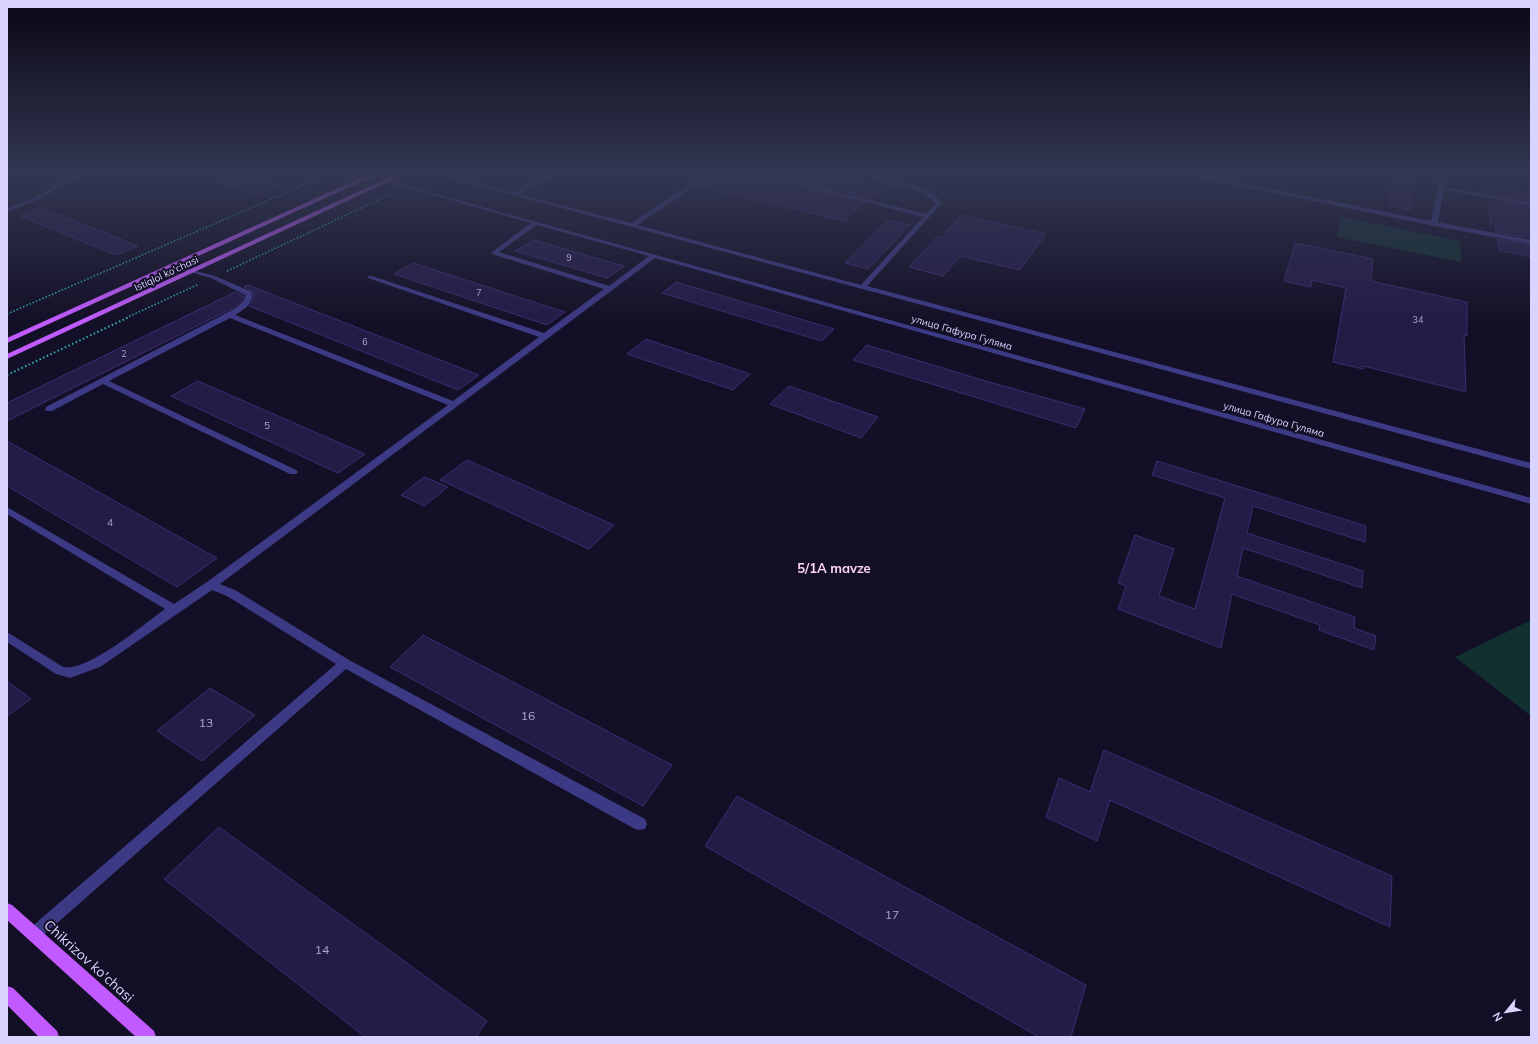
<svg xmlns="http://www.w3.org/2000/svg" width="1538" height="1044" viewBox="0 0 1538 1044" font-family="Mulish,sans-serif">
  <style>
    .green { fill: #12302f }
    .building { fill: #241b47; stroke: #3b2d73 }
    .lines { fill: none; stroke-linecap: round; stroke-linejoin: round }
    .path-far1 { stroke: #2fb8b0; stroke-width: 1.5; stroke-dasharray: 1.5 2; stroke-linecap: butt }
    .path { stroke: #2fb8b0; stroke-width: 2; stroke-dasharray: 1.5 2.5; stroke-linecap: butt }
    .minor { fill: #3d3a85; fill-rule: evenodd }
    .major { fill: #c25bff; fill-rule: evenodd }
    .labels { text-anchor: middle; stroke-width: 4; stroke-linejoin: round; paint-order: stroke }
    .far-number-label { font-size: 9px; fill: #aca6d1 }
    .far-street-label { font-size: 10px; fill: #d9d4ff; stroke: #130f26 }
    .number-label { font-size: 10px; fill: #aca6d1 }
    .near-number-label { font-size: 12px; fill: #aca6d1 }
    .neighbourhood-label { font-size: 13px; font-weight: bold; fill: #ffd6f0; stroke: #130f26 }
    .near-street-label { font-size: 14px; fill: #d9d4ff; stroke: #130f26 }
  </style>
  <rect width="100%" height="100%" fill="#130f26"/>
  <g class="green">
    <polygon points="1341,217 1460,241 1461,262 1337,237"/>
    <polygon points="1531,620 1531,716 1455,657"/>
  </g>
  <g class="building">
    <polygon points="212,176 248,176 278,186 257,194 211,179"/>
    <polygon points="712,176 763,176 864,203 844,221 699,186"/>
    <polygon points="784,176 831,176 882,188 870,198"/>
    <polygon points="1391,176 1412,178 1411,210 1389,206"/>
    <polygon points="1488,187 1531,195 1531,200 1488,193"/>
    <polygon points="1489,200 1531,207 1531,238 1496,232 1495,225 1490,224"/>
    <polygon points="42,208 138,246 116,255 20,216"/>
    <polygon points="961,215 1046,234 1020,270 960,256 943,276 909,267 937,237 940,238"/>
    <polygon points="888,220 910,225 868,269 845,263"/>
    <polygon points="1497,239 1531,245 1531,257 1499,250"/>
    <polygon points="534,240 624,266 607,278 515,251"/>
    <polygon points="1295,243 1373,259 1371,281 1467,302 1467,336 1464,335 1466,392 1363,366 1363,369 1333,362 1346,288 1312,280 1311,287 1284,281"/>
    <polygon points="413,263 565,312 547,325 394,274"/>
    <polygon points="676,282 834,329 822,341 662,293"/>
    <polygon points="248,285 479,375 458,390 249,306 253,300 254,292 244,287"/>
    <polygon points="235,292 243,296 243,299 235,307 7,421 7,403"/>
    <polygon points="646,339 750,374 733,390 627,354"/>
    <polygon points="867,345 979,379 1085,409 1076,428 853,360"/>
    <polygon points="198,381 365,454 338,473 171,396"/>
    <polygon points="789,386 878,417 861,438 770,404"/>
    <polygon points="7,441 217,558 177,587 7,486"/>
    <polygon points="467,460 614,525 589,549 440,480"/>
    <polygon points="1157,461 1366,526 1365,542 1253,506 1247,533 1363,571 1362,588 1243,548 1237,576 1355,617 1354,628 1376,636 1374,650 1319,630 1320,625 1232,594 1221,648 1118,609 1126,586 1118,583 1135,535 1174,549 1159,596 1195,609 1225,498 1152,475"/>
    <polygon points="424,477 448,487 424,506 401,495"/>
    <polygon points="423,635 672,765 643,806 390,667"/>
    <polygon points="7,681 31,699 7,716"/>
    <polygon points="210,688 255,715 202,761 157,731"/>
    <polygon points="1104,750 1392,876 1390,927 1110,800 1097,841 1046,817 1059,778 1090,792"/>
    <polygon points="737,796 1086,985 1071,1037 1039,1037 705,846"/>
    <polygon points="219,827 487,1021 476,1037 365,1037 164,879"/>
  </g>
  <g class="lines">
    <g class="path-far1">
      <polyline points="421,180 428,176"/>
      <polyline points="227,271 391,194"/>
      <polyline points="7,314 324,176"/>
      <polyline points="126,318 199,284"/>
    </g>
    <polyline class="path" points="7,375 129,317"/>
    <g class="minor">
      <polygon points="73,176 83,176 65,183 40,199 7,212 7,208 36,197 61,181"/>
      <path d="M443,176h11l59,16 31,-16h9l-34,18 112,29 72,-47h8l-74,49 224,60 62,-68 -159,-41h12l150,38 10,-11c-22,-21 -43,-13 -66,-27 8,0 14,3 22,4 19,5 36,7 50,23l-75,83 664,177v6z"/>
      <polygon points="1192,176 1206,176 1431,221 1438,188 1437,176 1443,176 1444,187 1531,202 1531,206 1444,190 1438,222 1531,240 1531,244 1434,226"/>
      <path d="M386,180l1145,318v6l-876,-246 -435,326 15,6 114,70 296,159 2,5 -2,5 -5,1 -5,-1 -289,-160 -307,270 -5,2 -5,-2 -2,-5 2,-5 307,-265 -109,-68 -15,-6 -112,77 -30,11 -14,-4 -49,-32v-10l56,35c25,5 81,-43 102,-58l-158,-95v-7l167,97 33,-22 241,-177 -218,-87 -121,63 187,89 2,2 -2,2h-6l-187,-90 -51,27h-6l-1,-2 1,-2 190,-99 8,-8 1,-5 -34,-17 -39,-11v-2l43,11 37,16c2,11 -8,18 -17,23l218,86 86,-64 -171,-59v-2h4l172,57 60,-44 -112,-35v-2l39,-29 -145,-41zM537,225l112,31 -40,30 -110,-34z"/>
    </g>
    <g class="major">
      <polygon points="365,176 374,176 7,343 7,338"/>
      <polygon points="392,176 401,176 7,359 7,354"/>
      <polygon points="7,903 12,905 154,1031 156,1037 136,1037 7,920"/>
      <polygon points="7,986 13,988 57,1031 59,1037 39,1037 7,1005"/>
    </g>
  </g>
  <linearGradient id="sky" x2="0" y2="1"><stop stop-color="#0a0815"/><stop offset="0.54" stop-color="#333752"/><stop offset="1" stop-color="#333752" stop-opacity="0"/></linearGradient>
  <rect width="1538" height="323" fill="url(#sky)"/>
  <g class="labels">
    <g class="far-number-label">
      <text x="569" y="261">9</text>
      <text x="479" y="296">7</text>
      <text x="1418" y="323">34</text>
      <text x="365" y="345">6</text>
      <text x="124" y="357">2</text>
    </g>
    <g class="far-street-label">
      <text transform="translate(166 273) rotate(-25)" y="4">Istiqlol ko'chasi</text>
      <text transform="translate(962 332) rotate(16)" y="4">улица Гафура Гуляма</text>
      <text transform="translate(1274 419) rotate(16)" y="4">улица Гафура Гуляма</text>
    </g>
    <g class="number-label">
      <text x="267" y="429">5</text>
      <text x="110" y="526">4</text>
    </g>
    <g class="near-number-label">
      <text x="528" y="720">16</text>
      <text x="206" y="727">13</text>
      <text x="892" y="919">17</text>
      <text x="322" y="954">14</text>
    </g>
    <g class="neighbourhood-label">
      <text x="834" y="573">5/1A mavze</text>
    </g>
    <g class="near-street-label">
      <text transform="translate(89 961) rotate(42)" y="5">Chikrizov ko'chasi</text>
    </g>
  </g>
  <rect width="1538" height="1044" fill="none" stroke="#d9d4ff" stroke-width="16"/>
  <g transform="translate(1506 1012) rotate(240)" stroke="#130f26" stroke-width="3" paint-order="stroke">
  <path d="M0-3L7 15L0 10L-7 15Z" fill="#d9d4ff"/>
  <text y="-6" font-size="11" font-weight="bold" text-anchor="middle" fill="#d9d4ff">N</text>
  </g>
</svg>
